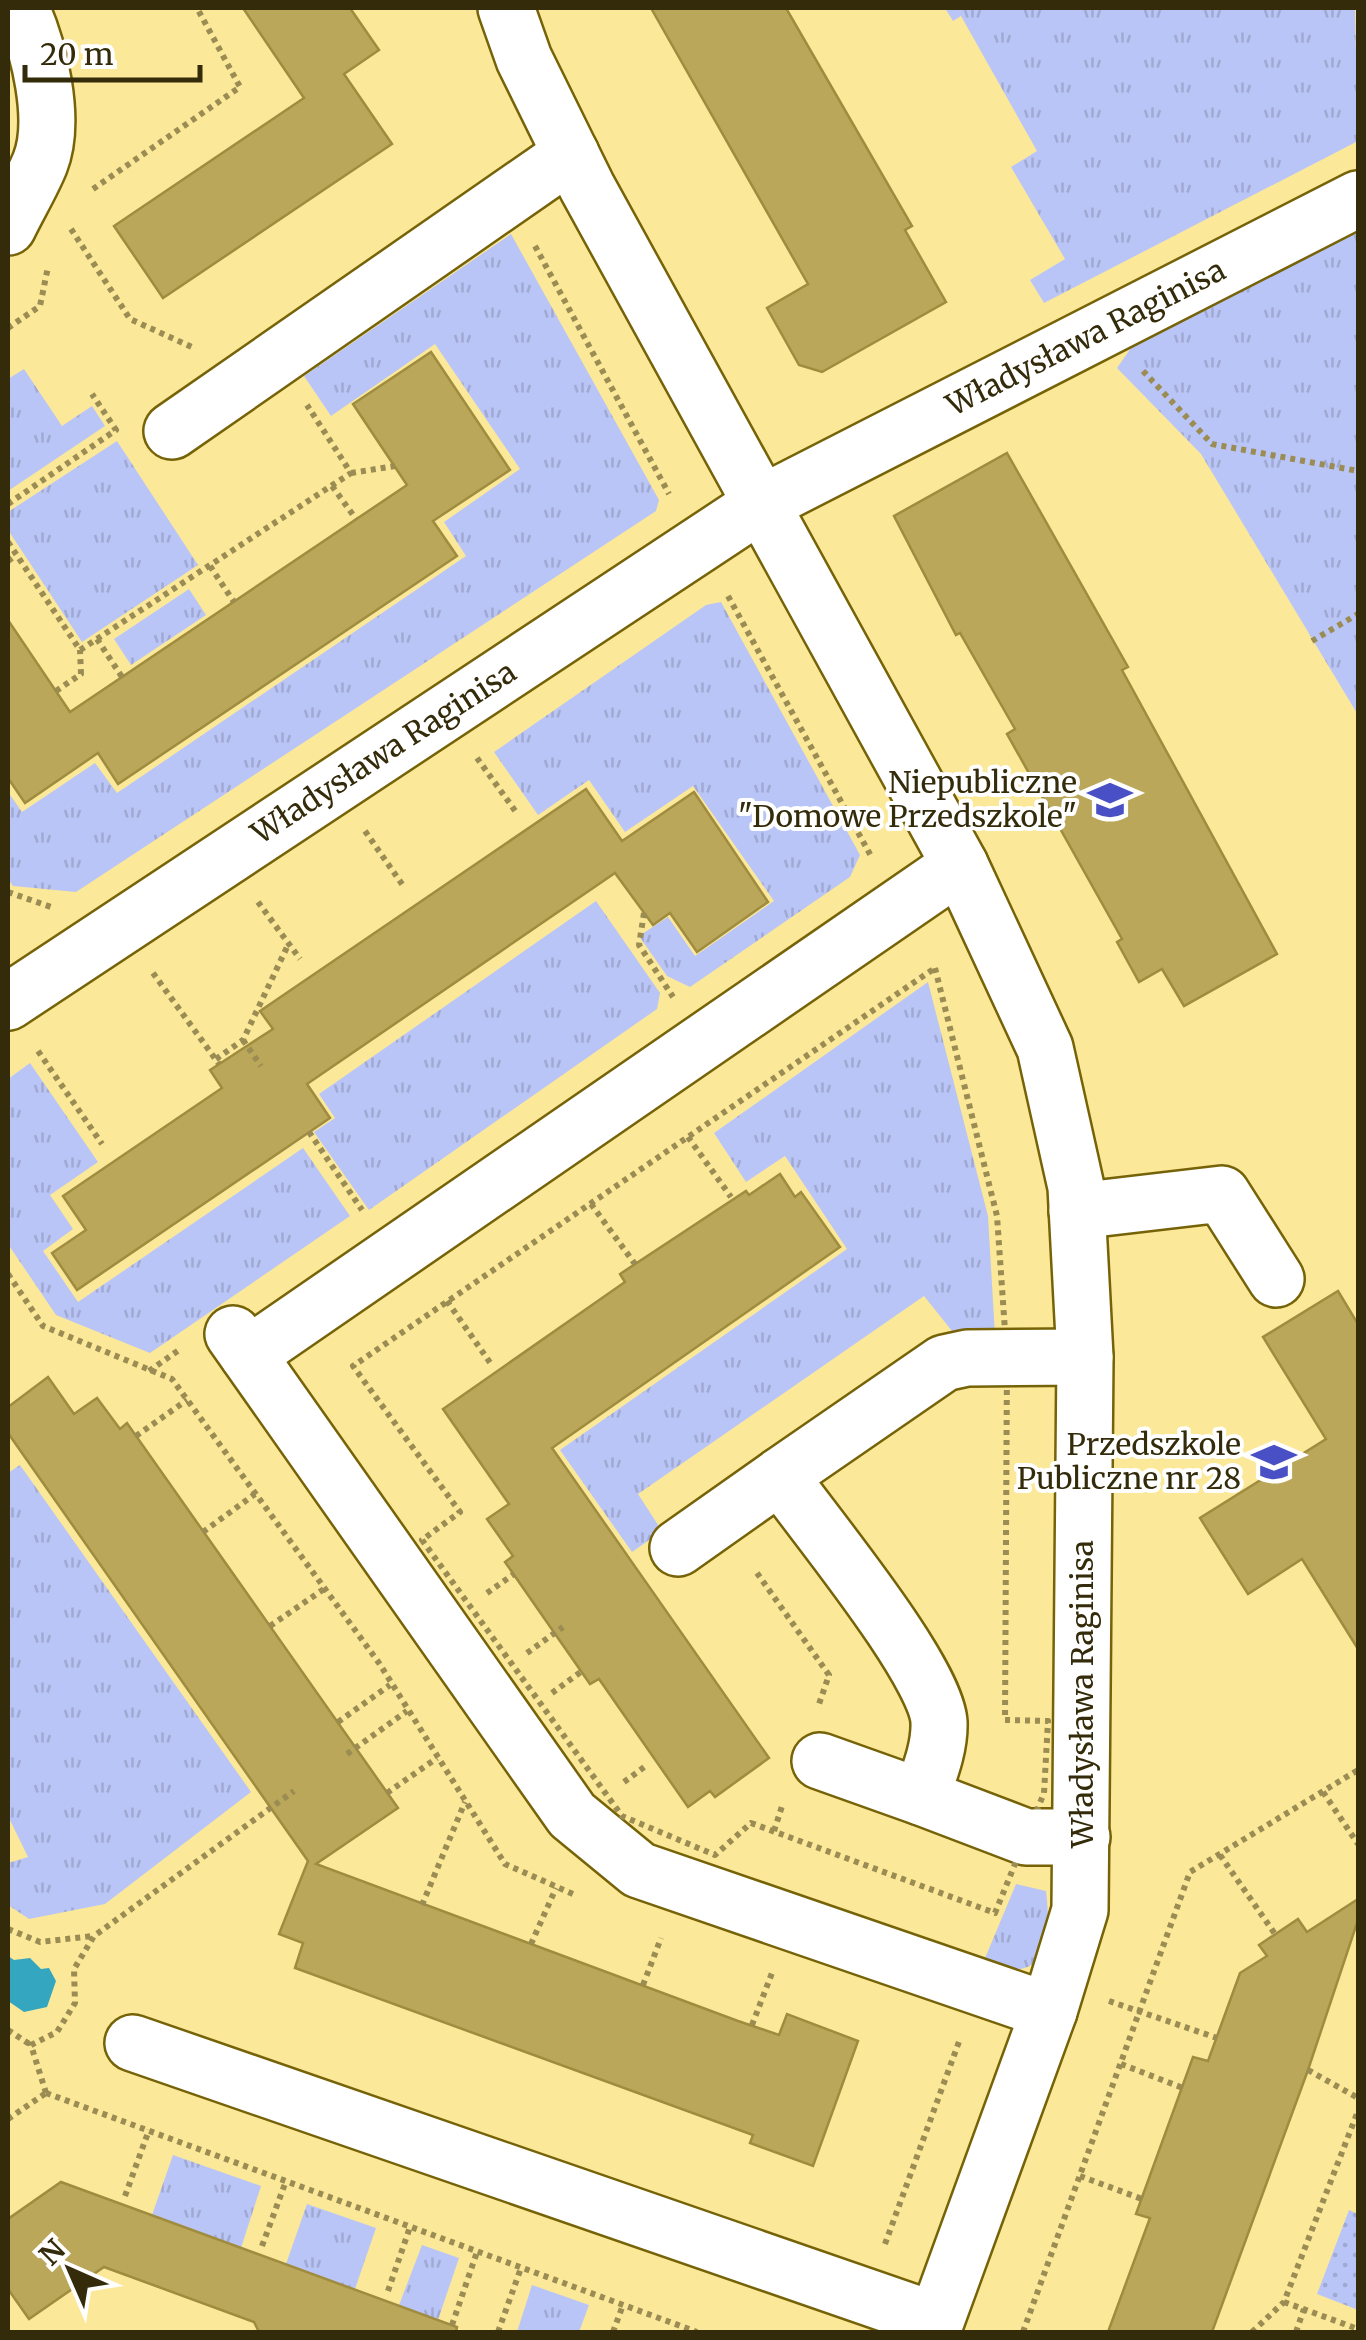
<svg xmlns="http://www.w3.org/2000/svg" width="1366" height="2340" viewBox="0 0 1366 2340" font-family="Merriweather,serif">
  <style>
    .grass { fill: url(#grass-tufts) }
    .park { fill: url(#park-dots) }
    .water { fill: #35a6bf }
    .building { fill: #bba75a; stroke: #9f8c3e; stroke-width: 2.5 }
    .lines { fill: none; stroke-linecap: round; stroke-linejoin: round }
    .minor-casing { stroke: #766308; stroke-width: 60 }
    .path { stroke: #9a8c53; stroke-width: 6; stroke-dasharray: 5 5; stroke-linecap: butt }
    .minor { stroke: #fff; stroke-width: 55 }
    .labels { text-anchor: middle; stroke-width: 8; stroke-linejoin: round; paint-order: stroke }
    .street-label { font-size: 30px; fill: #332b0a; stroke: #fff }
    .poi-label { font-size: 30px; fill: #332b0a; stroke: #fff; text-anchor: end }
  </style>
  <defs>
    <pattern id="grass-tufts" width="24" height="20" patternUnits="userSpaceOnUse" patternTransform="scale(2.5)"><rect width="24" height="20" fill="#bac5f7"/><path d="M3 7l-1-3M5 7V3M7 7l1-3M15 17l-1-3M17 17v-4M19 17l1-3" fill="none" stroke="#a0a9d2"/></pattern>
    <pattern id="park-dots" width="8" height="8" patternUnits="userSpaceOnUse" patternTransform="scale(2.5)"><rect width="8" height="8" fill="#bac5f7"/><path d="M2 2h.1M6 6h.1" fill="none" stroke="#a0a9d2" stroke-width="1.8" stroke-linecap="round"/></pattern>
  </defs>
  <rect width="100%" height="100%" fill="#fce899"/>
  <g class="grass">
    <polygon points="945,8 1355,8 1358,141 1044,303 1030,280 1065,259 1011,167 1037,151 961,16 953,21"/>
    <polygon points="1358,223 1358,715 1201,454 1117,368 1145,328"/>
    <polygon points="511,234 659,500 656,511 76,892 13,886 8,879 8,792 22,812 95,763 117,793 466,556 444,522 520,469 435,344 331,416 304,376"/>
    <polygon points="24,369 62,426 92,406 105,426 8,491 8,379"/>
    <polygon points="117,441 198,565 82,642 8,530 8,512"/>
    <polygon points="189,589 206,615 131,665 114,639"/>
    <polygon points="721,602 860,855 850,877 690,987 667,976 639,936 668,917 695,956 774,901 693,786 625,832 589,780 538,815 494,752 706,605"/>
    <polygon points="596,901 660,993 657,1009 369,1210 314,1132 335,1118 319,1094"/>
    <polygon points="928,982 988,1216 995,1335 952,1331 924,1296 638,1494 662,1531 632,1552 560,1450 847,1249 785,1156 746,1182 714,1133"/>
    <polygon points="30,1063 98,1162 50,1195 73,1229 43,1251 78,1302 303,1148 350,1216 150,1353 56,1315 8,1244 8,1079"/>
    <polygon points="20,1465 251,1792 105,1904 29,1919 8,1905 8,1863 28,1857 8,1816 8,1473"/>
    <path d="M1016,1884l30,7c6,50 1,96 -63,72z"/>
    <polygon points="173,2155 261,2186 241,2248 152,2215"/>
    <polygon points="307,2204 376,2228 355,2289 286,2264"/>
    <polygon points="422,2245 459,2258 438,2320 399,2305"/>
    <polygon points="532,2285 589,2305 579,2332 517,2332"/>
  </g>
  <polygon class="park" points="1349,2210 1358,2214 1358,2310 1317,2294"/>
  <polygon class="water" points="8,1956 14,1960 30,1958 41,1969 49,1968 56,1981 47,2007 24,2012 8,2001"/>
  <g class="building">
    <polygon points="243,8 350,8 379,50 344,74 392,144 163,298 114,226 304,98"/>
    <polygon points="651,8 786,8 912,226 905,230 946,302 822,372 799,365 767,308 808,284"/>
    <polygon points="431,352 510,470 433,521 457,556 118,784 98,753 25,803 8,778 8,620 70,712 407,485 353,404"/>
    <polygon points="1007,453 1128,667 1122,670 1277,954 1184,1006 1162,969 1139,982 1117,942 1122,939 1007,734 1015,729 960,633 956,635 894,516"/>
    <polygon points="586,789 622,841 694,792 768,902 697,952 670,913 653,925 615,873 307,1084 330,1118 77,1290 52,1253 86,1230 63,1196 222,1088 210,1070 273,1029 260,1011"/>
    <polygon points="780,1174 795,1197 801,1192 840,1247 552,1448 769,1758 715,1797 710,1791 688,1807 599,1679 590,1684 505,1562 513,1556 487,1519 509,1504 443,1409 625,1282 620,1274 746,1191 749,1195"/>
    <polygon points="1338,1291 1358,1324 1358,1649 1302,1559 1248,1594 1200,1518 1326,1439 1263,1337"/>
    <polygon points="48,1377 74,1414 97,1398 120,1429 127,1423 398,1808 316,1864 738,2021 779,2035 787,2014 858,2041 813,2166 750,2143 753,2135 295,1968 303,1943 279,1934 308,1861 8,1433 8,1407"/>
    <polygon points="1358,1899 1358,1920 1308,2070 1212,2332 1108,2332 1150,2218 1136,2214 1193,2057 1208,2061 1240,1973 1267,1956 1259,1945 1298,1919 1307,1932"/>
    <polygon points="61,2182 457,2327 456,2332 259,2332 254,2322 104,2267 29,2319 8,2289 8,2219"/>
  </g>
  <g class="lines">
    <g class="minor-casing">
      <g id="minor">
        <polyline points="506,8 524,59 587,187 960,865 1045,1048 1076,1187 1085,1357 1080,1910 1049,2011 932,2332"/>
        <path d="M8,227c10,-21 23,-42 32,-64 17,-43 -1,-115 -19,-155"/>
        <polyline points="172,431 571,154"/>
        <polyline points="8,1002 761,504 1358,199"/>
        <polyline points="1077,1211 1222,1194 1276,1279"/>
        <polyline points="233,1334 572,1815 639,1870 1049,2011"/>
        <polyline points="248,1355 960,865"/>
        <polyline points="678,1548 780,1476"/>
        <polyline points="820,1761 921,1797"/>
        <path d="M1082,1837h-56l-105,-40c8,-23 19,-49 18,-75 -3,-51 -124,-197 -159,-246l164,-113 23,-5 118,-1"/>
        <polyline points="133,2043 934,2320"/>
      </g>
    </g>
    <g class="path">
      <polyline points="93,189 240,87 197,8"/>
      <polyline points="71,229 130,319 194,348"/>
      <polyline points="535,246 669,494"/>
      <polyline points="8,328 40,306 48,267"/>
      <polyline points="1143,371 1212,444 1358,471"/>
      <polyline points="351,473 395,466"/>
      <polyline points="332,486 356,519"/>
      <polyline points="8,504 116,430 92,394"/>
      <polyline points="8,542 80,650 351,473 307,405"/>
      <polyline points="8,561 16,555"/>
      <polyline points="210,566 234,602"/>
      <polyline points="728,596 871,856"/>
      <polyline points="97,639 122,677"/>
      <polyline points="1312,641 1358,614"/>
      <polyline points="56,691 81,674 80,650"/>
      <polyline points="477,758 516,812"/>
      <polyline points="365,831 404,887"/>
      <polyline points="8,892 51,907"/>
      <polyline points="258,902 300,959"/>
      <polyline points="644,913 639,945 673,997"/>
      <polygon points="935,968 997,1216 1007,1359 1005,1720 1048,1721 1044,1793 995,1913 751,1823 715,1855 622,1816 422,1540 460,1512 353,1366"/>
      <polyline points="153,973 219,1064"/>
      <polyline points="243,1040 261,1066"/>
      <polyline points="38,1051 102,1144"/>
      <polyline points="216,1059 243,1040 288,945"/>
      <polyline points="309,1132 362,1210"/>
      <polyline points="688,1137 731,1197"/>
      <polyline points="591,1204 635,1264"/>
      <polyline points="8,1274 43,1326 172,1379 379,1663 505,1864 573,1894"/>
      <polyline points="447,1301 491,1364"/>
      <polyline points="149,1371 179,1350"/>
      <polyline points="136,1436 187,1400"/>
      <polyline points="203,1532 255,1494"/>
      <polyline points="757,1573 829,1675 818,1707"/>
      <polyline points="487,1593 514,1574"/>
      <polyline points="270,1626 324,1589"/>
      <polyline points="527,1653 563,1627"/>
      <polyline points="552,1693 582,1671"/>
      <polyline points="338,1722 390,1685"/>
      <polyline points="347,1754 407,1711"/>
      <polyline points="624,1782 647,1765"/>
      <polyline points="1323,1792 1358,1844"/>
      <polyline points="387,1793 437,1758"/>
      <polyline points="774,1831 783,1803"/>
      <polyline points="1220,1855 1275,1934"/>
      <polyline points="422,1905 465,1802"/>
      <polyline points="8,1929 40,1942 93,1936"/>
      <polyline points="531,1944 556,1888"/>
      <polyline points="643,1985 661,1938"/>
      <polyline points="1109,2001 1217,2038"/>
      <polyline points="752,2025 772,1973"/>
      <polyline points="8,2030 31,2045"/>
      <polyline points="1121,2064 1183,2088"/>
      <polyline points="1308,2070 1358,2098"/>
      <polyline points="46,2093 697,2332"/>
      <polyline points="46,2093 31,2045 57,2032 75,2003 74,1969 94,1936 294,1791"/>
      <polyline points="8,2119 46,2093"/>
      <polyline points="1080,2176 1142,2199"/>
      <polyline points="125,2196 149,2130"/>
      <polyline points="885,2244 960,2039"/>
      <polyline points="262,2246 286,2181"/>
      <polyline points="388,2291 410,2227"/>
      <polyline points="1284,2302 1358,2329"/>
      <polyline points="452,2325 477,2252"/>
      <polyline points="498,2332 521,2268"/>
      <polyline points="613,2332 623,2305"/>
      <polyline points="1023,2332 1190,1872 1358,1770"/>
      <polyline points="1252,2332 1284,2302 1358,2111"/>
      <polyline points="1296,2332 1304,2309"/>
    </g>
    <use href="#minor" class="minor"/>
  </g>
  <defs>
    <g id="school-bare" transform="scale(3.45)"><path d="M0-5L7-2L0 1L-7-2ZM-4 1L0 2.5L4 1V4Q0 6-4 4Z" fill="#4950c5" stroke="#fff" stroke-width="2.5" paint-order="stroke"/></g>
  </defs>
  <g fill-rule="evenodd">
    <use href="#school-bare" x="1110" y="800"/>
    <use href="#school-bare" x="1274" y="1462"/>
  </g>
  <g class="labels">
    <g class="street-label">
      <text transform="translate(1086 338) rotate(-27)" y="10">Władysława Raginisa</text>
      <text transform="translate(384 753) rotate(-33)" y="10">Władysława Raginisa</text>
      <text transform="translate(1083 1694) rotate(-90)" y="10">Władysława Raginisa</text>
    </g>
    <g class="poi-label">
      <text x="1077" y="793">Niepubliczne<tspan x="1077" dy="34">"Domowe Przedszkole"</tspan></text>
      <text x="1241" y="1455">Przedszkole<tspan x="1241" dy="34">Publiczne nr 28</tspan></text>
    </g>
  </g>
  <rect width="1366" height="2340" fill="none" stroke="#332b0a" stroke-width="20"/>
  <g transform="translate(70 2270) rotate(315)" stroke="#ffffff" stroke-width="8" paint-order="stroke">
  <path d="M0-8L18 38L0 25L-18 38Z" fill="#332b0a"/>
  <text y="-15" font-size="28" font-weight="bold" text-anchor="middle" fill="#332b0a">N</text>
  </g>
  <path d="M25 65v15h175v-15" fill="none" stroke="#332b0a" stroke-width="5"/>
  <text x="40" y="65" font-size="30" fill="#332b0a" stroke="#ffffff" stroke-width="8" paint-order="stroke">20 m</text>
</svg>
